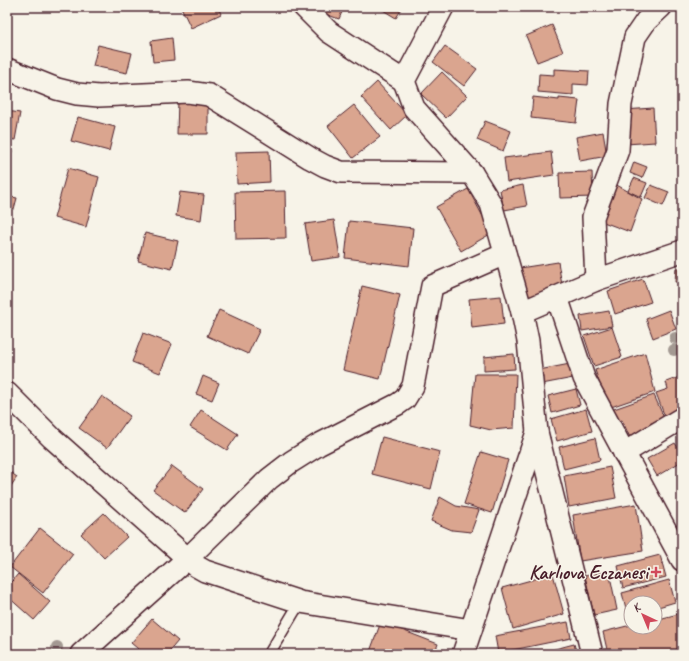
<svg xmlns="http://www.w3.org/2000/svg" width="689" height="661" viewBox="0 0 689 661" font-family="Caveat,sans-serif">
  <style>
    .building { fill: #daa58f; stroke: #4a1f2b }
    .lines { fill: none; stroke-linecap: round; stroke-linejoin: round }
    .lane-casing { stroke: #4a1f2b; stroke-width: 13 }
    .street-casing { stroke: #4a1f2b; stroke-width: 24 }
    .lane { stroke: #f7f3e8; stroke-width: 10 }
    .street { stroke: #f7f3e8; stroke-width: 21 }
    .tree { fill: #a39992 }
    .poi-dot { fill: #d1495b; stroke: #f7f3e8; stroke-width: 1.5 }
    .labels { text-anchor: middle; stroke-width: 3; stroke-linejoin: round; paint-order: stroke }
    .poi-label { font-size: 20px; font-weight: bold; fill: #4a1f2b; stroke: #f7f3e8; text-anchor: end }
  </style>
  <rect width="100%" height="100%" fill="#f7f3e8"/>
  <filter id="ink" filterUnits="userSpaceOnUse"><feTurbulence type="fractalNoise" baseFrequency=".025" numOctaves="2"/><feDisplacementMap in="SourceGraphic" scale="8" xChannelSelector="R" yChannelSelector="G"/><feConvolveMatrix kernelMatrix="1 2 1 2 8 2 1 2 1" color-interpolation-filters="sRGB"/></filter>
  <g filter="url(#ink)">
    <g class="building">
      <polygon points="181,7 218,7 221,14 191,28"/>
      <polygon points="315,7 344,7 339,19 314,10"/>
      <polygon points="378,7 403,7 396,18"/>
      <polygon points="552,25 563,52 537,62 526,36"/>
      <polygon points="172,38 174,60 153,62 151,41"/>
      <polygon points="98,45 132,53 127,73 93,66"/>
      <polygon points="445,46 477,69 464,86 433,62"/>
      <polygon points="554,69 589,71 588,85 573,84 573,95 538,92 539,74 554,75"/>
      <polygon points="442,72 467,96 446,118 421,94"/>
      <polygon points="377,82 407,115 391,130 361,97"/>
      <polygon points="533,97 559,100 559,98 579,100 576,123 531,118"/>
      <polygon points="178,100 208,100 208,134 177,134"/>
      <polygon points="354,105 380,137 353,158 328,126"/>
      <polygon points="653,108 655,142 626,144 624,110"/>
      <polygon points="7,111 20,113 15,140 7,139"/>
      <polygon points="78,117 115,127 109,151 71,141"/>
      <polygon points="485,121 511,131 503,151 477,140"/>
      <polygon points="603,132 607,156 580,161 576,137"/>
      <polygon points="7,150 12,151 7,168"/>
      <polygon points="269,151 270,182 237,184 236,152"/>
      <polygon points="551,152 554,175 507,182 504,158"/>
      <polygon points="634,162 647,167 642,178 630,173"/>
      <polygon points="68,168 99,177 86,227 54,218"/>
      <polygon points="592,172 593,197 560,198 559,173"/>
      <polygon points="634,178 647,183 641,197 628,191"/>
      <polygon points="613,183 642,199 630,232 598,220"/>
      <polygon points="523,185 527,206 504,210 500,190"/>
      <polygon points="651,185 669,192 663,206 645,198"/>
      <polygon points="468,189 492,233 461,251 436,207"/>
      <polygon points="285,191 286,238 236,239 235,192"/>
      <polygon points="180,192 204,195 201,220 176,216"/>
      <polygon points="7,196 17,198 14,209 7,207"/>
      <polygon points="334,220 340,257 311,261 305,224"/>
      <polygon points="349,221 413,228 409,266 345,258"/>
      <polygon points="145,233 178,241 172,269 138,261"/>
      <polygon points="558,262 563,291 524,298 520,268"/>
      <polygon points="676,268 682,268 682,282 675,282"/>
      <polygon points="643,279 651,302 615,314 608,291"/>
      <polygon points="362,286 400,295 380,379 343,370"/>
      <polygon points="501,296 504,324 472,328 469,299"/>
      <polygon points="219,310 260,329 248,354 207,336"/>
      <polygon points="669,310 676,329 653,338 646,319"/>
      <polygon points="609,311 612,326 582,331 580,316"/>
      <polygon points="612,327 622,357 594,366 584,336"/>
      <polygon points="143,333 172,344 160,373 132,362"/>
      <polygon points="645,353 655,392 608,408 595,370"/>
      <polygon points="514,354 515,369 484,371 484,357"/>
      <polygon points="570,364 573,378 542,384 539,370"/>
      <polygon points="475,374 516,374 514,428 491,430 470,425"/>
      <polygon points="203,376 219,383 212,400 196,394"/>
      <polygon points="682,376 682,409 665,417 656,393 668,389 666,382"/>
      <polygon points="576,389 580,405 552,413 548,396"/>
      <polygon points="654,395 664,418 649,424 653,430 632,442 622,420 617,422 611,410"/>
      <polygon points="102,396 130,416 107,448 79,428"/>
      <polygon points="586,409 592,431 557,441 551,419"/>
      <polygon points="201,410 238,434 227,450 190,427"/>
      <polygon points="382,437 440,452 431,489 372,474"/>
      <polygon points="595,438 600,460 564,469 559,447"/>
      <polygon points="675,443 682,454 682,461 657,476 647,459"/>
      <polygon points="481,452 508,460 492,513 464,504"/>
      <polygon points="172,466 203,489 185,513 153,490"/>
      <polygon points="610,467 616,498 569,507 564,476"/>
      <polygon points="7,470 17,477 7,492"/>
      <polygon points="440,497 456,506 479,510 471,532 452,530 431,521"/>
      <polygon points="636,504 643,551 580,561 573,515"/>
      <polygon points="104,513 127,537 104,558 81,534"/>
      <polygon points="40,528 73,554 43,593 10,567"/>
      <polygon points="660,555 666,577 623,588 618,566"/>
      <polygon points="609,571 617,610 594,615 585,576"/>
      <polygon points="18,574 50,602 34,620 7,596 7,587"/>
      <polygon points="553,574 564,614 513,629 502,588"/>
      <polygon points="669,580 675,602 655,608 655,603 631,603 631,615 628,616 622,593"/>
      <polygon points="682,613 682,654 608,654 603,632 631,625 631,627 655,627 655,620"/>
      <polygon points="152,619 178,641 167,654 144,654 131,643"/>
      <polygon points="381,622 438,644 434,654 369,654"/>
      <polygon points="568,622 571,638 498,653 495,636"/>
      <polygon points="574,644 577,654 536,654"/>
    </g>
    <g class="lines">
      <g class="lane-casing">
        <polyline id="lane" points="269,654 300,602"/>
      </g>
      <g class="street-casing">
        <g id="street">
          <polyline points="304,7 329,32 404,81"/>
          <polyline points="443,7 404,81 414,108 472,173 491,204 522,312 528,341 537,432 592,654"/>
          <polyline points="7,69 57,89 77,94 99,96 188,92 209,95 310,158 325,166 341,172 472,173"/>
          <polyline points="596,280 593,217 618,150 621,104 635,37 646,21 661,7"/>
          <polyline points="557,297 584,378 682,560"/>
          <polyline points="522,312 596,280 682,251"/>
          <polyline points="7,393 52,438 196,566 205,571 300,602 471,630"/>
          <polyline points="624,453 682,418"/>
          <polyline points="81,654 187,559 269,479 291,462 318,445 398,404 405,399 413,386 432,286 505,254"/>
          <polyline points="463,654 537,432"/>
        </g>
      </g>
      <use href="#lane" class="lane"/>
      <use href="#street" class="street"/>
    </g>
    <g class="tree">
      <circle cx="675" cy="338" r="6"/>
      <circle cx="674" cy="350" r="6"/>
      <circle cx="57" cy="647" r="6"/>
    </g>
  </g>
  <path class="poi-dot" d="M654 566h4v4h4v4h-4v4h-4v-4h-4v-4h4z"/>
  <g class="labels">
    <g class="poi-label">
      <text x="648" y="579">Karlıova Eczanesi</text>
    </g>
  </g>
  <rect width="689" height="661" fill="none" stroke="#f7f3e8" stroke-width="24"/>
  <rect x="12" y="12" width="665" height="637" fill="none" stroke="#4a1f2b" stroke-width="1.5" filter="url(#ink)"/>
  <g transform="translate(643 615) rotate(316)"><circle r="19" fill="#f7f3e8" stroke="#b29e9c"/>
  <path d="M0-3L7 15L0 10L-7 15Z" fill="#d1495b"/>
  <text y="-6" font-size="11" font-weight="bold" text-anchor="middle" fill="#4a1f2b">K</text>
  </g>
</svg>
